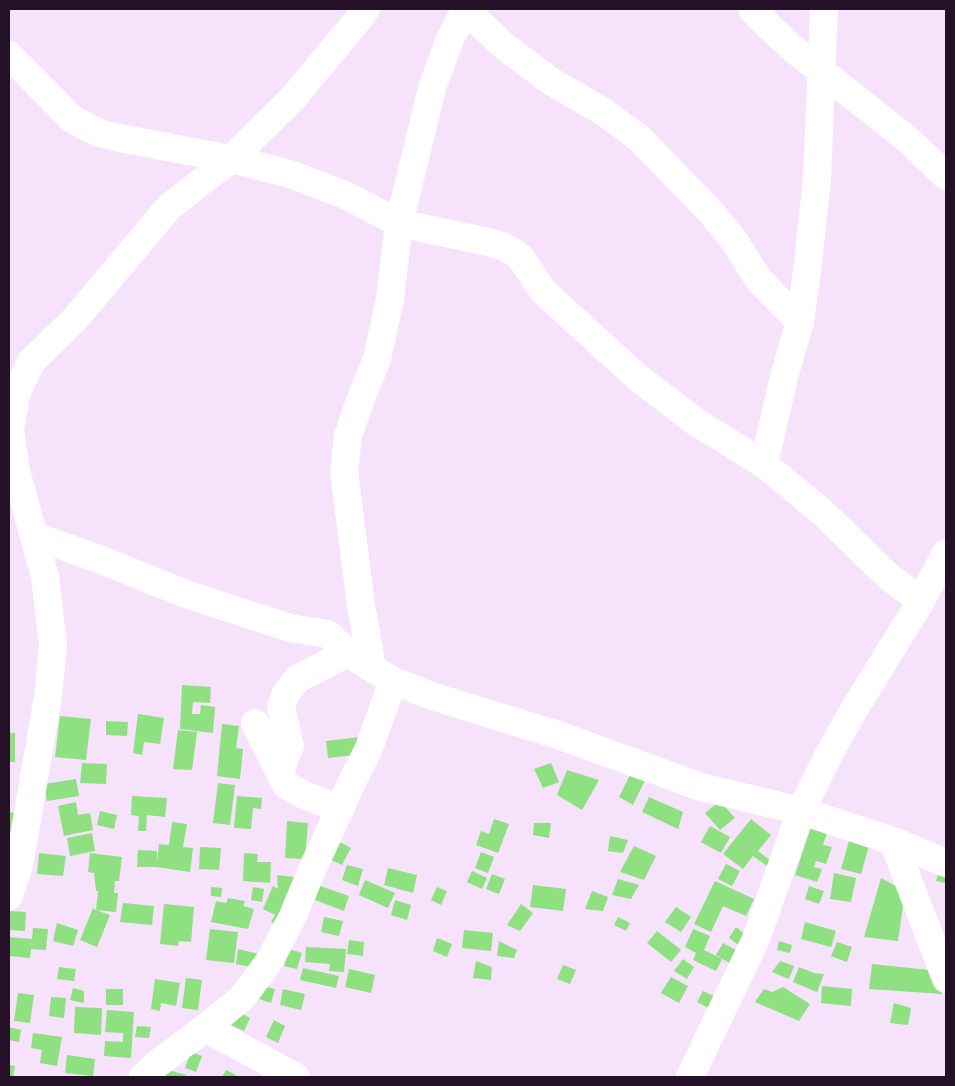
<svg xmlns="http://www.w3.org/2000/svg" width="955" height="1086" viewBox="0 0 955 1086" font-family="'Varela Round',sans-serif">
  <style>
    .building { fill: #8ee081 }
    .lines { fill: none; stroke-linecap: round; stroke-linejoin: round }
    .minor { stroke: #fff; stroke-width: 28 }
  </style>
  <rect width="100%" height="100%" fill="#f7e2fb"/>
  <g class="building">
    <polygon points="182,685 211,687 210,703 193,702 192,714 200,714 201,705 215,707 213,733 180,729"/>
    <polygon points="138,714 164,718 160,744 144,742 142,755 133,753"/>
    <polygon points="60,716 91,719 86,760 55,757"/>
    <polygon points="106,721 128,722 127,736 106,735"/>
    <polygon points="222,724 239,726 236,748 243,749 240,779 217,776"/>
    <polygon points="178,730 197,732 192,770 173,769"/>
    <rect x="9" y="733" width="6" height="29"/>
    <polygon points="361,737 363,754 328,758 326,741"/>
    <polygon points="82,763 107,764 106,784 80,783"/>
    <polygon points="551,763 559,782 543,788 534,769"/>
    <polygon points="567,770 599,780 582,810 557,795"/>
    <polygon points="631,773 645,780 633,805 619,797"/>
    <polygon points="76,779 79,796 47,801 44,784"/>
    <polygon points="218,783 235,785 230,825 213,823"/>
    <polygon points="132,796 167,798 165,817 147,815 146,831 138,831 139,816 131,815"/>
    <polygon points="237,796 262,798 261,809 253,808 251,829 234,828"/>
    <polygon points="649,797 683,812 678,829 642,812"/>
    <polygon points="720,801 735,818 720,830 705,813"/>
    <polygon points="76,802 78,815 90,813 93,830 64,836 58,806"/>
    <polygon points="100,811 117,815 114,829 97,825"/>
    <polygon points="9,812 15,813 15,835 9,835"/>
    <polygon points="494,819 509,824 498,853 476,845 481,831 489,834"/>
    <polygon points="751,819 771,835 758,851 771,861 767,866 753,856 743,869 723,854"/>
    <polygon points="287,821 308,823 305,859 285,858"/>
    <polygon points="172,822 187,824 183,847 193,848 190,872 156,867 137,867 138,850 157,851 157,862 159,844 169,845"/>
    <polygon points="534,823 551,823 549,838 533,835"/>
    <polygon points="710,826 730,837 721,853 701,842"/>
    <polygon points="811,827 827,833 823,845 832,847 826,864 816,861 814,867 822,869 817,882 795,875"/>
    <polygon points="92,833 95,851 70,856 67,838"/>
    <polygon points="610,836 628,840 623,853 608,851"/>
    <polygon points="849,841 869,846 861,874 841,869"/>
    <polygon points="340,842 351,848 342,865 331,860"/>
    <polygon points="634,846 656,856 644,880 620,872"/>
    <polygon points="200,847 221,848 219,870 199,869"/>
    <polygon points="481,852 494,857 488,873 475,868"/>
    <polygon points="39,853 66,856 63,876 37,874"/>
    <polygon points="90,853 122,857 119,881 115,881 114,893 118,893 116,912 96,910 110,915 97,947 80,940 93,908 96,910 98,891 96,891 94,873 88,872"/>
    <polygon points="244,853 258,854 257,862 271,862 270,883 243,881"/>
    <polygon points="726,864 740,871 732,886 718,879"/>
    <polygon points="347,865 363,869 358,886 342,880"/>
    <polygon points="941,865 946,868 946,883 936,881"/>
    <polygon points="388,868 417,875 413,893 384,885"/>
    <polygon points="472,871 487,878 482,889 467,882"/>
    <polygon points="834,873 856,878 851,902 830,899"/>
    <polygon points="492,874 505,879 499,894 486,889"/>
    <polygon points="277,875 302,878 283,927 271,922 275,915 263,909 273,886 278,889"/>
    <polygon points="881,878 905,891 898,941 864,937"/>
    <polygon points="618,879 639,885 631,899 612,895"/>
    <polygon points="365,880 395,893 388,908 359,895"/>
    <polygon points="715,881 754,899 746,916 723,906 711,932 694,924"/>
    <polygon points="533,885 566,889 563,911 530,907"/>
    <polygon points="320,886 349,896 344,911 315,900"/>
    <polygon points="809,886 824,891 819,904 805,899"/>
    <polygon points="211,887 222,888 221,897 211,896"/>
    <polygon points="253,887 264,889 262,902 251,900"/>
    <polygon points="437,887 447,891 441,905 431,900"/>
    <polygon points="592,891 608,897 603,911 585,909"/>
    <polygon points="228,898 245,901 243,906 254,909 248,929 211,922 216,901 226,903"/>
    <polygon points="395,900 411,905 407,920 391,915"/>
    <polygon points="123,903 154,906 152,925 120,922"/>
    <polygon points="164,904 194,907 191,942 179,941 178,946 160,944"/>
    <polygon points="521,904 533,913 520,931 507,925"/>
    <polygon points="676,907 691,917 681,932 665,922"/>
    <polygon points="9,911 26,912 25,931 9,930"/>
    <polygon points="324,917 343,921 339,936 321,932"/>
    <polygon points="618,917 630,923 626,931 614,925"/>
    <polygon points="805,922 836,931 831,947 801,939"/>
    <polygon points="57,923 78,930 73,946 53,941"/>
    <polygon points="736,927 751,939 744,949 729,938"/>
    <polygon points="33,928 48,929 46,950 31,949 30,958 9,956 9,937 32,939"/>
    <polygon points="210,929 238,932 234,963 206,960"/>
    <polygon points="693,929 710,936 704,950 722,959 716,971 693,960 696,953 685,947"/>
    <polygon points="464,930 493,933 491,951 462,948"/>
    <polygon points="657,931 681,950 671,962 647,943"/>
    <polygon points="437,938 452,944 447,957 433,951"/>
    <polygon points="349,940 364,942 363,956 347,954"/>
    <polygon points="499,941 517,950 514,958 497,956"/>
    <polygon points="779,941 792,945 790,953 777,950"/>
    <polygon points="837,942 852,947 847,962 831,956"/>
    <polygon points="723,943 743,954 736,967 716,955"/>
    <polygon points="306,947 346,949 344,972 329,971 330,964 305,962"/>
    <polygon points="238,949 259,954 255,968 236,964"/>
    <polygon points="289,949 302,953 297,969 284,966"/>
    <polygon points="683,959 694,967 687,979 674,971"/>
    <polygon points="476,961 492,967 491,980 473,978"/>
    <polygon points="780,961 794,966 789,979 772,972"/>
    <polygon points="872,964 939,971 942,994 869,989"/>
    <polygon points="563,965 576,970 570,984 557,979"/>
    <polygon points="59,967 76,969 74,981 57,979"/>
    <polygon points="799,967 814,973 824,974 817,992 793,982"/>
    <polygon points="303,968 339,976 336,988 300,980"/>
    <polygon points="349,969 375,975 371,993 345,987"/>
    <polygon points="671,977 688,986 679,1003 661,993"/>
    <polygon points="186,978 202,980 198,1010 182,1008"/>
    <polygon points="155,979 180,983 176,1006 161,1003 160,1011 151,1009"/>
    <polygon points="263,986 275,989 271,1003 259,999"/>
    <polygon points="822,986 852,989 851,1006 821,1003"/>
    <polygon points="783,987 810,1004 799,1021 755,1002 764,989 772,992"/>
    <polygon points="73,988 84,991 84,1003 70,1000"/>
    <rect x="106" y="989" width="17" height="16"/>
    <polygon points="283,989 305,994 301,1010 280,1005"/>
    <polygon points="703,991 714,996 709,1008 697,1002"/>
    <polygon points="18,993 34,995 30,1023 14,1021"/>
    <polygon points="51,997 66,998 64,1018 49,1016"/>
    <polygon points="894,1003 911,1008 908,1025 890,1023"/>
    <polygon points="75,1007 102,1008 101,1035 74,1033"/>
    <polygon points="107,1010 134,1012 131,1058 104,1056 105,1041 123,1042 123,1033 105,1032"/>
    <polygon points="237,1011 250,1018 244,1031 231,1025"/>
    <polygon points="274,1020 285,1026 278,1043 266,1037"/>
    <polygon points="137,1026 151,1027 149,1038 135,1037"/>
    <polygon points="9,1027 21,1030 19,1042 9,1040"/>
    <polygon points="33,1033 62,1037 57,1066 40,1063 42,1050 31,1048"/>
    <polygon points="191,1052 202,1056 196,1072 185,1068"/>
    <polygon points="67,1055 95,1059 93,1076 65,1073"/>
    <polygon points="9,1065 15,1066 13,1077 9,1077"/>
    <polygon points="162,1068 186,1075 186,1077 155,1077"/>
    <polygon points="226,1070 236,1075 235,1077 222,1077"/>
  </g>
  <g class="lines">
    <g class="minor">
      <polyline points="752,9 760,18 791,47 907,139 946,176"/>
      <polyline points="466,10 504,46 552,82 604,112 639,138 709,210 733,239 759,280 800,322"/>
      <polyline points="9,55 72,119 99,133 124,139 231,159 290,174 345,195 399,223 488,242 502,246 515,253 521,258 543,291 637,377 696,422 764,464 822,512 889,577 921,601"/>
      <polyline points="764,464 784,377 800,322 808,263 817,179 824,9"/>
      <polyline points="34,536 99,559 186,594 290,628 328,634 348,653 393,681 432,696 558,735 701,787 801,811 893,841 946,863"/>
      <polyline points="372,668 361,605 344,471 348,436 360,401 377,359 390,299 399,223 433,85 450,39 466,9"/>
      <polyline points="255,723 286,785 304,795 340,809"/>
      <polyline points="279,772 290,746 281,708 285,695 297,679 348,653"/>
      <polyline points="893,841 946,979"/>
      <polyline points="9,896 19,865 48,697 53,645 45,577 16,471 10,431 16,394 31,362 75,319 169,207 231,159 293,98 357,21 366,9"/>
      <polyline points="205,1028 296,1077"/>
      <polyline points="143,1077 156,1065 210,1024 243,997 270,960 292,918 311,872 330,831 351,784 369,748 393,681"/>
      <polyline points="690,1077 756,939 801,811 828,756 855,708 921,601 946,553"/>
    </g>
  </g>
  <rect width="955" height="1086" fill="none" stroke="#241128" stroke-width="20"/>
</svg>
